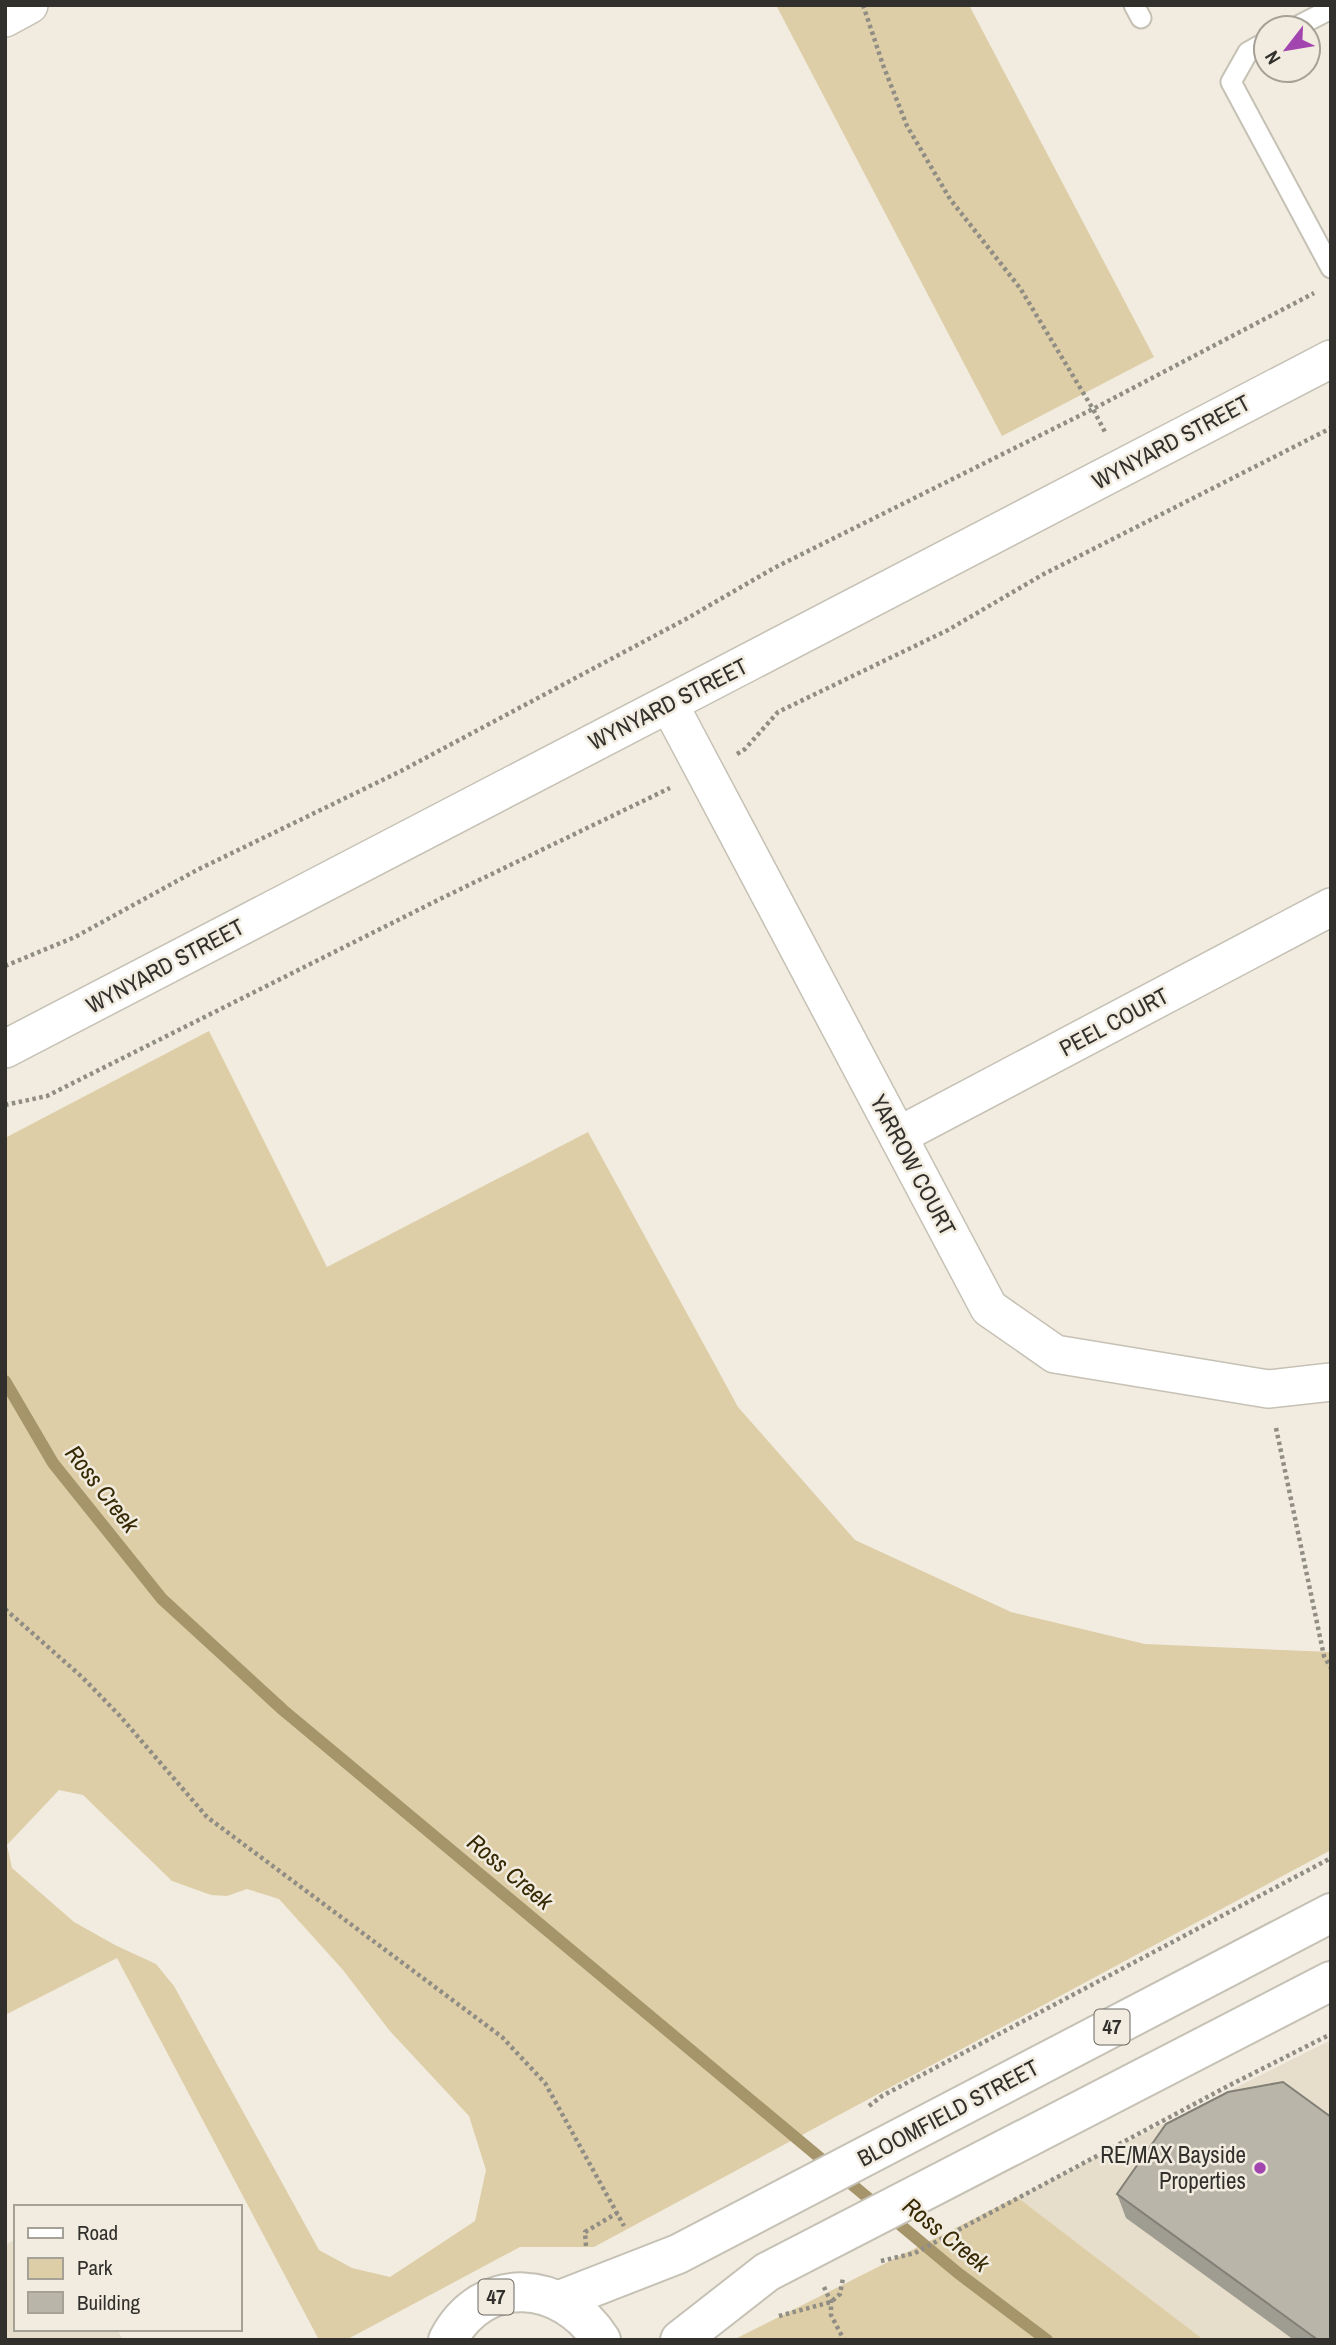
<svg xmlns="http://www.w3.org/2000/svg" width="1336" height="2345" viewBox="0 0 1336 2345" font-family="'Archivo Narrow',sans-serif">
  <style>
    .built { fill: #e6decb }
    .green { fill: #decea7; fill-rule: evenodd }
    .lines { fill: none; stroke-linecap: round; stroke-linejoin: round }
    .stream { stroke: #a6956a; stroke-width: 12 }
    .lane-casing { stroke: #c6c1b5; stroke-width: 23 }
    .street-casing { stroke: #c6c1b5; stroke-width: 40 }
    .highway-casing { stroke: #c6c1b5; stroke-width: 42 }
    .path { stroke: #908d84; stroke-width: 4.5; stroke-dasharray: 3.5 3.5; stroke-linecap: butt }
    .lane { stroke: #fff; stroke-width: 19 }
    .street { stroke: #fff; stroke-width: 37 }
    .highway { stroke: #fff; stroke-width: 38 }
    .wall { fill: #9f9c91 }
    .building { fill: #b9b5a9; stroke: #827f76; stroke-width: 2 }
    .poi-dot { fill: #a245af; stroke: #f1ecdf; stroke-width: 2.5 }
    .labels { text-anchor: middle; stroke-width: 5; stroke-linejoin: round; paint-order: stroke }
    .shield { fill: #f1ecdf; stroke: #6b6862; stroke-width: 2 }
    .shield-label { font-size: 21px; font-weight: bold; fill: #32302c }
    .street-label { font-size: 23px; fill: #32302c; stroke: #f1ecdf }
    .poi-label { font-size: 23px; fill: #32302c; stroke: #f1ecdf; text-anchor: end }
    .water-label { font-size: 24px; font-style: italic; fill: #362903; stroke: #f1ecdf }
  </style>
  <rect width="100%" height="100%" fill="#f1ecdf"/>
  <g class="built">
    <polygon points="1331,2040 1331,2340 1204,2340 1017,2197"/>
    <polygon points="16,2239 16,2329 117,2329 123,2340 5,2340 5,2245"/>
  </g>
  <g class="green">
    <polygon points="776,5 969,5 1154,357 1002,436"/>
    <path d="M209,1031l118,236 261,-135 150,275 117,133 156,72 134,32 186,8v198l-737,397h-74l-174,93h-27l-202,-382 -112,57v-877zM59,1790l24,5 89,86 39,14 16,1 20,-7 32,10 64,71 46,60 80,86 17,54 -11,51 -85,56 -38,-9 -33,-18 -145,-264 -18,-22 -41,-19 -41,-23 -62,-54 -5,-23z"/>
    <polygon points="1017,2197 1204,2340 733,2340"/>
  </g>
  <g class="lines">
    <polyline class="stream" points="5,1381 53,1463 162,1599 283,1710 958,2273 1047,2340"/>
    <g class="lane-casing">
      <g id="lane">
        <polyline points="1134,5 1141,18"/>
        <polyline points="1294,28 1331,9"/>
        <polyline points="1266,42 1248,52 1231,82 1331,268"/>
      </g>
    </g>
    <g class="street-casing">
      <g id="street">
        <polyline points="5,18 29,5"/>
        <polyline points="669,704 989,1308 1055,1354 1268,1389 1331,1382"/>
        <polyline points="5,1049 1331,359"/>
        <polyline points="898,1136 1331,907"/>
      </g>
    </g>
    <g class="highway-casing">
      <g id="highway">
        <polyline points="560,2300 678,2254 1331,1913"/>
        <path d="M448,2340c35,-67 115,-60 153,0"/>
        <polyline points="680,2340 767,2272 1331,1981"/>
      </g>
    </g>
    <g class="path">
      <polyline points="863,5 883,65 907,126 950,199 1020,288 1093,409 1105,432"/>
      <polyline points="737,754 745,749 778,712 948,630 1042,575 1331,428"/>
      <polyline points="5,966 75,937 197,870 401,771 686,619 774,568 1093,409 1314,293"/>
      <polyline points="5,1105 47,1096 442,898 670,788"/>
      <polyline points="1276,1428 1324,1656 1331,1668"/>
      <polyline points="5,1609 82,1677 120,1716 207,1817 502,2037 545,2083 624,2226"/>
      <polyline points="869,2106 882,2096 1331,1858"/>
      <polyline points="586,2246 585,2232 617,2213"/>
      <polyline points="881,2261 915,2253 1228,2086 1331,2034"/>
      <polyline points="824,2287 831,2302 831,2315 844,2340"/>
      <polyline points="779,2316 831,2302 840,2294 843,2278"/>
    </g>
    <use href="#lane" class="lane"/>
    <use href="#street" class="street"/>
    <use href="#highway" class="highway"/>
  </g>
  <polygon class="wall" points="1117,2194 1331,2340 1294,2340 1126,2218"/>
  <polygon class="building" points="1283,2082 1331,2117 1331,2340 1318,2340 1117,2194 1166,2124 1228,2092"/>
  <circle class="poi-dot" cx="1260" cy="2168" r="7"/>
  <g class="labels">
    <g class="shield">
      <rect x="1094.5" y="2009.5" width="35" height="35" rx="5"/>
      <rect x="478.5" y="2279.5" width="35" height="35" rx="5"/>
    </g>
    <g class="shield-label">
      <text x="1112" y="2034">47</text>
      <text x="496" y="2304">47</text>
    </g>
    <g class="street-label">
      <text transform="translate(1171 442) rotate(-28)" y="8">WYNYARD STREET</text>
      <text transform="translate(668 704) rotate(-27)" y="8">WYNYARD STREET</text>
      <text transform="translate(165 966) rotate(-28)" y="8">WYNYARD STREET</text>
      <text transform="translate(1114 1022) rotate(-28)" y="8">PEEL COURT</text>
      <text transform="translate(913 1165) rotate(62)" y="8">YARROW COURT</text>
      <text transform="translate(948 2113) rotate(-28)" y="8">BLOOMFIELD STREET</text>
    </g>
    <g class="poi-label">
      <text x="1246" y="2163">RE/MAX Bayside<tspan x="1246" dy="26">Properties</tspan></text>
    </g>
    <g class="water-label">
      <text transform="translate(102 1489) rotate(52)" y="8">Ross Creek</text>
      <text transform="translate(510 1872) rotate(40)" y="8">Ross Creek</text>
      <text transform="translate(946 2235) rotate(39)" y="8">Ross Creek</text>
    </g>
  </g>
  <rect width="1336" height="2345" fill="none" stroke="#32302c" stroke-width="14"/>
  <rect x="14" y="2205" width="228" height="126" fill="#f1ecdf" stroke="#a5a197" stroke-width="2"/>
  <rect x="28" y="2228" width="35" height="10" fill="#ffffff" stroke="#a5a197" stroke-width="2"/>
  <text x="77" y="2240" font-size="21" fill="#32302c">Road</text>
  <rect x="28" y="2258" width="35" height="21" fill="#decea7" stroke="#a5a197" stroke-width="2"/>
  <text x="77" y="2275" font-size="21" fill="#32302c">Park</text>
  <rect x="28" y="2292" width="35" height="21" fill="#b9b5a9" stroke="#a5a197" stroke-width="2"/>
  <text x="77" y="2310" font-size="21" fill="#32302c">Building</text>
  <g transform="translate(1287 49) rotate(239)"><circle r="33" fill="#f1ecdf" stroke="#a5a197" stroke-width="2"/>
  <path d="M0-5L12 26L0 18L-12 26Z" fill="#a245af"/>
  <text y="-10" font-size="19" font-weight="bold" text-anchor="middle" fill="#32302c">N</text>
  </g>
</svg>
